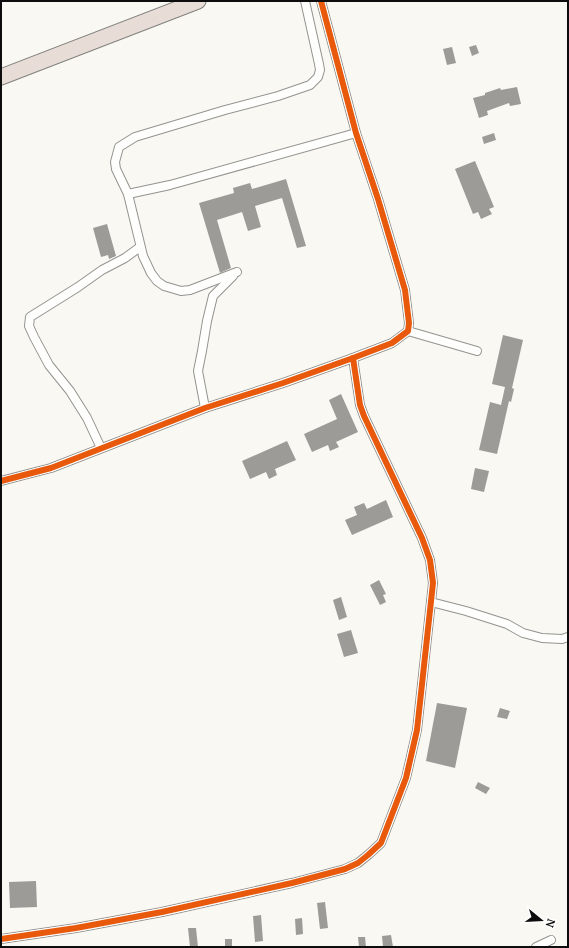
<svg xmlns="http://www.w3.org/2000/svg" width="569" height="948" viewBox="0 0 569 948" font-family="'PT Serif',serif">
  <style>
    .building { fill: #9d9b98 }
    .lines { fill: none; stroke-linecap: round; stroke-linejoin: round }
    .street-casing { stroke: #949390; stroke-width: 10 }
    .highway-casing { stroke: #81807d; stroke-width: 17 }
    .street { stroke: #fefefd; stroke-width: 8 }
    .highway { stroke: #e7ddd6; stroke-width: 15 }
    .cycleway-casing { stroke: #fff; stroke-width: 8 }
    .cycleway { stroke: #e8590c; stroke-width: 6 }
  </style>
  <rect width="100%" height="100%" fill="#faf8f2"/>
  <g class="building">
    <polygon points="476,45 479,53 472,56 469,47"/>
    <polygon points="452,47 456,63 447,65 443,49"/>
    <polygon points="517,87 521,104 510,106 509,103 487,111 488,115 479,118 473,98 485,95 485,93 500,88 501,90"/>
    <polygon points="494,133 496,140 484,144 482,137"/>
    <polygon points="475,161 494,207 489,209 492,214 481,219 478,212 473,214 455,169"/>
    <polygon points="286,179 306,246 297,248 282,198 255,206 261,227 248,231 242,212 217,220 231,268 220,273 199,203 234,193 233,188 250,183 252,189"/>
    <polygon points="107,224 116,256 109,259 108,255 101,257 93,228"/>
    <polygon points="503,335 523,340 512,388 514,389 511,402 509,401 497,454 479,450 490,402 501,405 505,387 492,384"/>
    <polygon points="341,394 358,432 336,442 339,447 330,451 328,445 312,452 304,434 337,419 329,400"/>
    <polygon points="287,441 296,460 275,469 277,475 269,479 266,472 250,479 242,461"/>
    <polygon points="475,468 489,471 484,492 471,489"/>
    <polygon points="386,500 393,517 352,535 345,520 357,515 354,507 364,503 367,509"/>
    <polygon points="379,580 386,594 383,595 386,602 380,605 370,585"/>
    <polygon points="341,597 347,617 339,620 333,600"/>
    <polygon points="351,630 358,653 344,657 337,634"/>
    <polygon points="437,703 467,708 455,768 426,761"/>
    <polygon points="500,708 510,711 507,719 497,717"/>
    <polygon points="478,782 490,788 486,794 475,788"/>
    <polygon points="36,881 37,907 10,908 9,882"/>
    <polygon points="325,902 328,928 320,929 317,903"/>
    <polygon points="261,915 263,941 255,942 253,916"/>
    <polygon points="302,918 303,934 296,935 295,919"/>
    <polygon points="188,928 196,928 198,947 190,947"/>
    <polygon points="391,935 393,947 383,947 382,936"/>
    <polygon points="358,937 365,937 366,947 359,947"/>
    <rect x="225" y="939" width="7" height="8"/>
  </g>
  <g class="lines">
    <g class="street-casing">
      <g id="street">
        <polyline points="128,194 170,185 356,133"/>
        <polyline points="237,272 190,290 181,291 171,288 164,286 157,281 151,273 143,256 128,194 116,169 115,162 119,147 135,137 225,110 278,96 310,85 318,77 320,70 319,64 305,1"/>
        <polyline points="408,331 477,351"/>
        <polyline points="205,408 198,371 202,351 207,321 213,296 233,276"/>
        <polyline points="101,448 87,418 70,391 49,365 34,337 29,326 30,317 78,287 102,270 125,258 140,247"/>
        <polyline points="1,481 51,468 205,408 283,383 353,358 392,343 408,331 409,323 405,290 378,199 356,133 321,1"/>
        <polyline points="431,602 466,611 507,624 523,633 542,638 562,639 568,637"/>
        <polyline points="1,939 76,928 162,912 292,883 345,869 358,863 368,855 381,843 406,778 417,730 433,583 430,560 422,538 364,416 360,405 353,358"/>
        <polyline points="536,947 551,940"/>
      </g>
    </g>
    <g class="highway-casing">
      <polyline id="highway" points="1,77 198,1"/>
    </g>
    <use href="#street" class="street"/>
    <use href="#highway" class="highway"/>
    <g class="cycleway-casing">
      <g id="cycleway">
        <polyline points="1,481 51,468 205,408 283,383 353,358 392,343 408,331 409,323 405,290 378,199 356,133 321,1"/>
        <polyline points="1,939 76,928 162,912 292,883 345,869 358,863 368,855 381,843 406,778 417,730 433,583 430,560 422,538 364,416 360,405 353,358"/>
      </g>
    </g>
    <use href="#cycleway" class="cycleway"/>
  </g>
  <rect width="569" height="948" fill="none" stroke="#0d0d0d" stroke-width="4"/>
  <g transform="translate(541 920) rotate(108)" stroke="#ffffff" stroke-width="3" paint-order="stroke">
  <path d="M0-3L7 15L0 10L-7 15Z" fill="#0d0d0d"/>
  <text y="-6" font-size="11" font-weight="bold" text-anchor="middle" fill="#0d0d0d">N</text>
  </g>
</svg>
